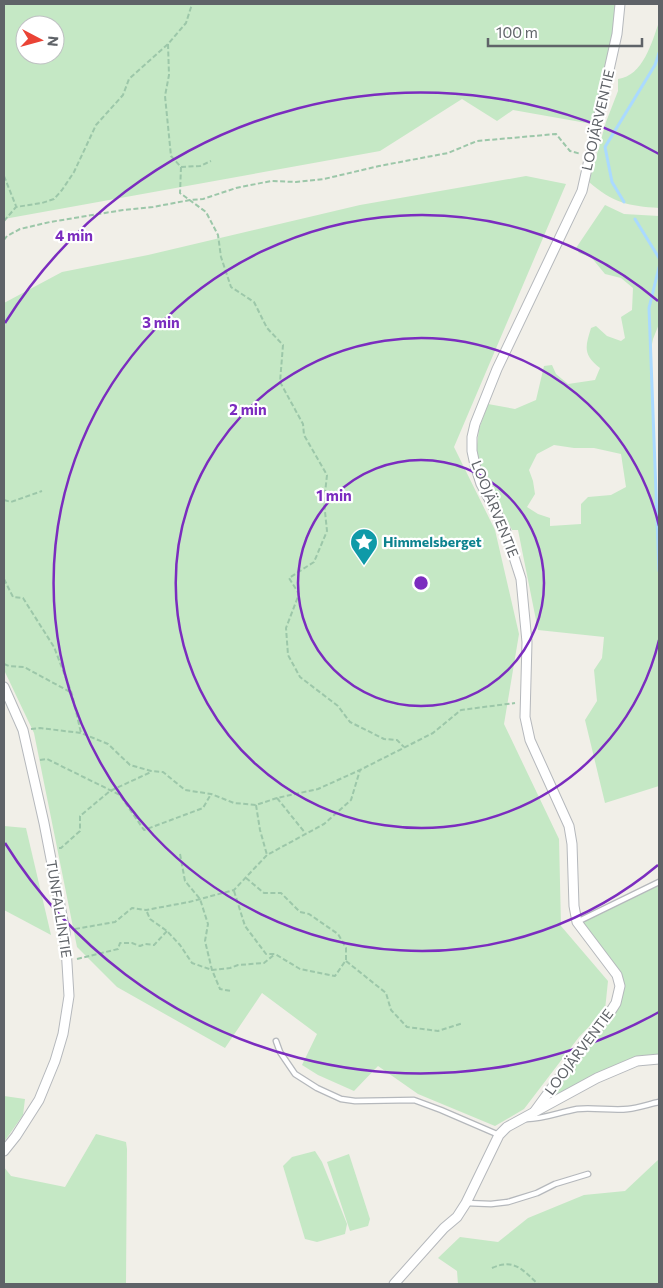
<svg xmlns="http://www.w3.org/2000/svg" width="663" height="1288" viewBox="0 0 663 1288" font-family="Commissioner,sans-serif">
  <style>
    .green { fill: #c5e8c5; fill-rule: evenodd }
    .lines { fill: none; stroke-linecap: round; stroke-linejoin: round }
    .stream { stroke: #aadaff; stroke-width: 3 }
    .lane-casing { stroke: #b5b8bc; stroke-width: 7 }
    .street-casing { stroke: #b5b8bc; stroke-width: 11 }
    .path { stroke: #9cc7a9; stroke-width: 2; stroke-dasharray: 5 2.5; stroke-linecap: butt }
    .lane { stroke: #fff; stroke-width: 4.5 }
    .street { stroke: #fff; stroke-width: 9 }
    .ring { fill: none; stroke: #7b2cbf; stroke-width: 2.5 }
    .labels { text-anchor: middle; stroke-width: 4.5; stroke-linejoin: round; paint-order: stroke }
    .street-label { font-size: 14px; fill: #5f6368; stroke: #fff }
    .culture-label { font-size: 14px; font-weight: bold; fill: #0d838f; stroke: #fff; text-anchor: start }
    .centre { fill: #7b2cbf; stroke: #fff; stroke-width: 2.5 }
    .ring-label { font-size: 15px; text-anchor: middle; font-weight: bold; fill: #7b2cbf; stroke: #fff; stroke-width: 4.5; stroke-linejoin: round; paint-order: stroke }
  </style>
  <rect width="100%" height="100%" fill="#f1efe8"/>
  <g class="green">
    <path d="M4,4h611c1,37 -14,83 -23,120l-79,-14 -16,11 -35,-22 -82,52 -376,68zM25,25h30v30h-30z"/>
    <path d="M659,22v186c-30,-2 -46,-5 -70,-26l17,-60 12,-31v-12c25,-3 34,-37 41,-57z"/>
    <polygon points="526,176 566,184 454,447 495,530 519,634 504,724 559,839 561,926 608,981 605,1010 579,1037 524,1109 495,1126 418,1094 378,1066 354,1091 318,1075 302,1065 317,1034 262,993 225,1048 117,987 77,947 34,733 4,670 4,303 62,272 148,255 360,205"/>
    <path d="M605,205l19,9 35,2v108l-6,15 -3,15 9,217v215l-54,17 -20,-83 12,-19 -3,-31 8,-12 2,-21 -66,-7 -20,-100h-6l-25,-49 -11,-28 3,-24 9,-25 27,5 21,-9 8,-34 8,-1 4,9 12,10 27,-4 5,-12c-17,-13 -15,-21 -9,-40l5,-2 11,10 14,5 4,-3 -4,-21 11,-7 1,-22 -12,-10 -16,-4 -14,-17 -12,-4 -3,-5zM554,445l20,3h20l27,6 5,33 -15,8 -23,2 -7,7v20l-31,2v-8l-12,-4 -11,-7 8,-13 -2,-13 -4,-11 8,-16z"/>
    <polygon points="4,826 26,828 51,935 4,910"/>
    <polygon points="659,882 659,1059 637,1061 535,1111 609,1014 620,987 577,922"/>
    <polygon points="4,1096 25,1099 23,1115 4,1142"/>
    <polygon points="96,1134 126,1142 127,1149 126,1284 4,1284 4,1167 11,1176 65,1187"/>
    <polygon points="315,1151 322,1162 347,1224 345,1234 317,1242 305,1239 283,1166 292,1157"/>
    <polygon points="349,1154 370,1219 368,1226 350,1231 327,1162"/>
    <polygon points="659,1159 659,1284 458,1284 457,1271 438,1258 460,1237 498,1242 528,1218 584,1195 625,1191"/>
  </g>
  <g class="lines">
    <g class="stream">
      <polyline points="624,202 612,182 605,147 655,65 659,53"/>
      <polyline points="635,219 659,258"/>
      <polyline points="659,267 649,308 659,571"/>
    </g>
    <g class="lane-casing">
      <g id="lane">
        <polyline points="577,922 659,882"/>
        <polyline points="276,1041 280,1052 295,1074 317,1088 341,1099 355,1101 414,1100 441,1110 499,1135"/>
        <path d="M527,1119c17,0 33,-7 50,-10 17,-2 35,2 51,0 11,-1 21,-5 31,-7"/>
        <polyline points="466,1203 491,1204 508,1202 537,1193 555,1184 588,1174"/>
      </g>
    </g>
    <g class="street-casing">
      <g id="street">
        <polyline points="4,687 23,730 44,823 65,931 69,996 63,1034 55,1061 39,1100 16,1136 4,1151"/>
        <polyline points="535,1111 586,1041 609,1014 616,1003 620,986 617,975 577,922 574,906 572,844 569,826 530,740 525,717 527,642 521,579 505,529 481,484 475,465 472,451 472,437 475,424 497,369 582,191 617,34 620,4"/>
        <polyline points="394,1284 444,1228 457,1217 466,1203 499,1135 507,1127 597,1078 637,1061 659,1059"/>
      </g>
    </g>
    <g class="path">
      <polyline points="168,44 169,75 165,96 171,156 181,167 180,193 206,212 218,235 221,257 231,287 254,302 267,328 283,345 280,382 303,424 304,435 327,475 324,502 327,531 314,562 289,578 299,594 286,628 288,655 300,677 338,706 350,722 384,739 397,740 404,747"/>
      <polyline points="181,167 200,166 211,161"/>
      <polyline points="4,176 16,206"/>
      <polyline points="4,221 16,207 42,203 54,199 62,190 74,172 96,125 123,95 129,79 168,44 186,23 192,4"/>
      <polyline points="4,240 7,236 20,229 50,222 123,210 153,207 190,200 203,199 236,188 271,181 296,182 324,179 379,166 448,153 477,141 556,134 570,151 581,154"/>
      <polyline points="4,500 11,502 42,491"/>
      <polyline points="4,579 13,597 23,598 54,647 72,694 81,733"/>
      <polyline points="4,664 9,666 24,667 72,693"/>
      <polyline points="31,729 40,728 81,733 108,744 130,765 151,771 163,772 185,790 211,794 234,803 256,805 277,798 318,789 360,770 433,733 461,710 515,703"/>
      <polyline points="40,760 47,759 120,795 144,830 203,808 211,794"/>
      <polyline points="277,798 306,834"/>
      <polyline points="256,805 260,830 267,855"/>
      <polyline points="59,848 61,848 80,831 80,816 110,791 151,772"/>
      <polyline points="180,854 185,881 200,899 208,924 205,941 212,970 220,989 231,991"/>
      <polyline points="234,891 245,926 266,954 275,954 300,969 335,976 346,960 346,948 338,934 309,914 300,912 281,893 264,893 246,878"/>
      <polyline points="147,912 150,919 167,931 180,945 192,963 212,970 230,968 238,965 264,963 275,954"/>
      <polyline points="75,929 115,922 132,908 146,910 189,902 234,890 267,855 324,824 351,800 360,770"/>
      <polyline points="77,959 118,949 120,943 132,943 140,946 145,944 154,945 167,931"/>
      <polyline points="346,961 386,993 391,1010 407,1027 438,1031 463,1023"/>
      <path d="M492,1268c22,-10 31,2 46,16"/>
    </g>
    <use href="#lane" class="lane"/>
    <use href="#street" class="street"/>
  </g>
  <g class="ring">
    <circle cx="421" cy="583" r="123"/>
    <path d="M659 640A245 245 0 1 1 659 526"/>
    <path d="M658 865A368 368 0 1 1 658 301"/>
    <path d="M659 1012A491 491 0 0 1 5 843M5 323A491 491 0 0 1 659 154"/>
  </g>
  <defs>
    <g id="sight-pin" transform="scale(1.4375)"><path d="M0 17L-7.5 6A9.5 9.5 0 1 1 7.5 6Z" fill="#0f9aa8" stroke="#fff"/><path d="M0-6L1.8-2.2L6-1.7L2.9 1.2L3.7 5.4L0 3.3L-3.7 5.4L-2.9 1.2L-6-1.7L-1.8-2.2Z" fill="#fff"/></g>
  </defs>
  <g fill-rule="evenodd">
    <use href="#sight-pin" x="364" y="542"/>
  </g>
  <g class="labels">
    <g class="street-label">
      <text transform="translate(598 120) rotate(-77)" y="5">LOOJÄRVENTIE</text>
      <text transform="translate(495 509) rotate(68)" y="5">LOOJÄRVENTIE</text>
      <text transform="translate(59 909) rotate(81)" y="5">TUNFALLINTIE</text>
      <text transform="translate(579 1052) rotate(-53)" y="5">LOOJÄRVENTIE</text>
    </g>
    <g class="culture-label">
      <text x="383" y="547">Himmelsberget</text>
    </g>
  </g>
  <circle cx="421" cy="583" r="8" class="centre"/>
  <g class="ring-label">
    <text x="74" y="241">4 min</text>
    <text x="161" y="328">3 min</text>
    <text x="248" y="415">2 min</text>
    <text x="334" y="501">1 min</text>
  </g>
  <rect width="663" height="1288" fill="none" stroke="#5f6368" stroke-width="10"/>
  <g transform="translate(40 40) rotate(96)"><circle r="24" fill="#ffffff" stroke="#bfc1c3"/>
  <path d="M0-4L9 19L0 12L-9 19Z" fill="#ea4335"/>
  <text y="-8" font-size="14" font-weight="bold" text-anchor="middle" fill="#5f6368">N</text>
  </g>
  <path d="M488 38v8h154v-8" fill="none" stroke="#5f6368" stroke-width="2.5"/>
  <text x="496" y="38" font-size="15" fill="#5f6368" stroke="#ffffff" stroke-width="4" paint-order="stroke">100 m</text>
</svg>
